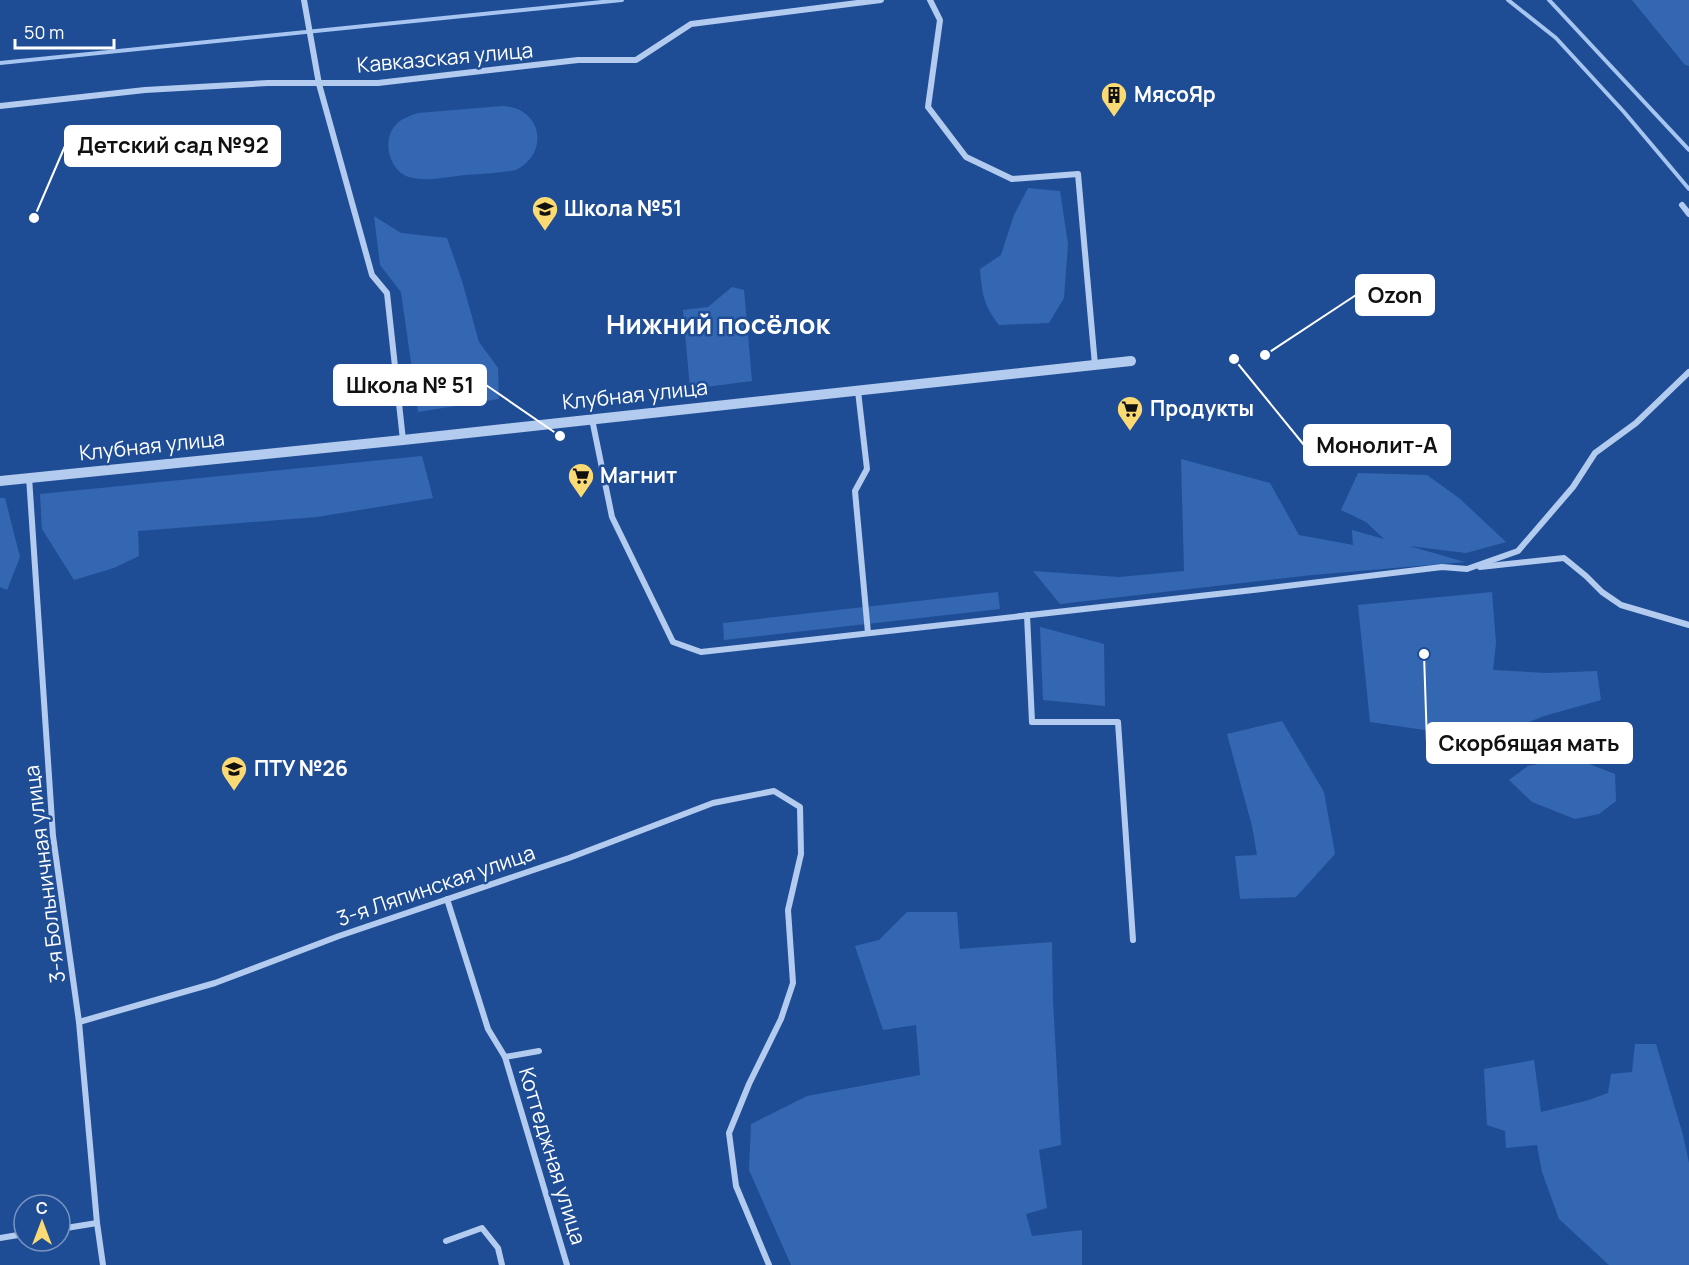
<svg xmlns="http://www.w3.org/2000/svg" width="1689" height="1265" viewBox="0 0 1689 1265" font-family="Manrope,sans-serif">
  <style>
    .green { fill: #3467b2 }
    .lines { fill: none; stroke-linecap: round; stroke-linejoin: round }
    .stream { stroke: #a6c5f0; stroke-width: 4 }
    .minor { stroke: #b3cbee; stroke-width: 6 }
    .tertiary { stroke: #b3cbee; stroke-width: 10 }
    .labels { text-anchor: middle; stroke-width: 5; stroke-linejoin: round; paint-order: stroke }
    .street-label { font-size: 21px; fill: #fff; stroke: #1f4d95 }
    .poi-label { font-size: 21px; font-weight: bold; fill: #fff; stroke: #1f4d95; text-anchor: start }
    .district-label { font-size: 27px; font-weight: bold; fill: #fff; stroke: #1f4d95 }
    .leader { fill: none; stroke: #fff; stroke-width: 2 }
    .callout-dot { fill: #fff; stroke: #1f4d95; stroke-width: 2 }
    .callout { fill: #fff; stroke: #fff; stroke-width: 2 }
    .callout-label { font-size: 22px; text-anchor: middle; font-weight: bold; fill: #111 }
  </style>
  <rect width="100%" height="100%" fill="#1f4d95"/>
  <g class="green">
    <polygon points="1632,0 1689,0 1689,66 1685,65"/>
    <path d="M502,106c39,1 49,46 14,64 -17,3 -34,4 -51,5 -18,2 -38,7 -56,2 -19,-6 -27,-35 -15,-50 6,-8 15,-11 24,-14z"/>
    <path d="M1028,188l32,3 8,53 -4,54 -15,25 -50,2c-15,-19 -17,-31 -19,-56l21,-14 13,-40z"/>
    <polygon points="374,216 401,233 447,238 462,281 479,342 498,368 499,399 418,412 401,292 380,265"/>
    <polygon points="732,287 744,290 752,381 690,389 683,310 708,307"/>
    <polygon points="422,456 433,498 317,517 138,531 139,556 114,568 74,580 42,529 40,494"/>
    <polygon points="1181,459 1270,483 1299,535 1353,545 1352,530 1384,539 1366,522 1341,510 1358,473 1427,475 1459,498 1506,542 1466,553 1409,546 1465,562 1312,575 1060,604 1033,571 1119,577 1184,571"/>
    <polygon points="0,498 5,498 20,557 7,590 0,587"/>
    <polygon points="998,592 1000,609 724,640 723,623"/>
    <polygon points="1492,592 1496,643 1493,670 1547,673 1597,671 1601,700 1544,716 1455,752 1438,732 1370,722 1358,605"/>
    <polygon points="1040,627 1104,644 1105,706 1043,700"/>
    <polygon points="1282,721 1324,792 1335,854 1296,897 1240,899 1235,856 1257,855 1252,826 1227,734"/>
    <polygon points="1559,760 1589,764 1615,774 1616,801 1599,814 1575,819 1532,802 1509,780 1528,766"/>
    <polygon points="907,912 957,912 960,949 1052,942 1053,1000 1061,1145 1039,1150 1047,1208 1026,1214 1032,1236 1082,1230 1082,1265 791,1265 749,1170 751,1124 807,1096 920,1075 916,1025 883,1030 855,946 879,940"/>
    <polygon points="1635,1044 1656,1044 1683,1135 1689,1163 1689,1265 1609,1265 1559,1219 1542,1172 1537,1145 1506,1148 1505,1131 1487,1125 1484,1069 1534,1060 1541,1112 1589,1100 1608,1093 1611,1074 1632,1072"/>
  </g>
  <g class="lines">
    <g class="stream">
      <polyline points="1508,0 1556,38 1624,112 1689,189"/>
      <polyline points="1549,0 1689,150"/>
      <polyline points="0,63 622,0"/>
    </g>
    <g class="minor">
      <polyline points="304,0 319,84 372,275 387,293 403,440"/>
      <polyline points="930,0 940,20 928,107 966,157 1012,179 1078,174 1095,365"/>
      <polyline points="0,106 145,90 268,83 378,83 578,60 636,60 691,24 881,0"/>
      <polyline points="1682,205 1689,214"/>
      <polyline points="858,391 867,469 855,491 868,633"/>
      <polyline points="592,419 612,517 673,642 701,652 1262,589 1442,567 1467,569 1518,551 1573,487 1595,453 1636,423 1689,372"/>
      <polyline points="29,477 53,836 79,1022 97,1223 103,1265"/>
      <polyline points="1480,567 1564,558 1586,576 1602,592 1621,605 1689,625"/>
      <polyline points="1027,615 1032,722 1118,722 1133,940"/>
      <polyline points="447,899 488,1029 505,1057 539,1051"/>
      <polyline points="79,1022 215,983 339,936 569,858 713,803 774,791 800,807 801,854 788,910 793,983 781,1019 749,1084 729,1133 736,1186 769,1265"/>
      <polyline points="505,1057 567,1265"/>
      <polyline points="60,1229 97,1223"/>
      <polyline points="0,1238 24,1234"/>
      <polyline points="446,1241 482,1228 498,1248 502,1265"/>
    </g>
    <polyline class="tertiary" points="0,481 403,440 1131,361"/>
  </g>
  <defs>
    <g id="building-pin" transform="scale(1.35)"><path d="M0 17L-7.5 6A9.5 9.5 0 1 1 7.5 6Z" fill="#fcda73" stroke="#1f4d95"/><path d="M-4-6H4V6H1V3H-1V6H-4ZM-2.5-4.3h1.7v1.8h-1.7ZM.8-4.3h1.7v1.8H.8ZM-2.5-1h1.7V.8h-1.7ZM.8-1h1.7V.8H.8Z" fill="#111"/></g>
    <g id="school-pin" transform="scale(1.35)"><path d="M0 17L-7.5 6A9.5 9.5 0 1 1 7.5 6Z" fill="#fcda73" stroke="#1f4d95"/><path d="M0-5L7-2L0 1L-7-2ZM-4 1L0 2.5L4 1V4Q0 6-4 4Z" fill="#111"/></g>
    <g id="supermarket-pin" transform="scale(1.35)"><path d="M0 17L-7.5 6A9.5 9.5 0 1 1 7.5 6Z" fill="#fcda73" stroke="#1f4d95"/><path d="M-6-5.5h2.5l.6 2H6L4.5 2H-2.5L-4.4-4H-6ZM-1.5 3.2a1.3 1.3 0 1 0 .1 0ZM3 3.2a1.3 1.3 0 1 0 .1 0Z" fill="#111"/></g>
    <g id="university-pin" transform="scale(1.35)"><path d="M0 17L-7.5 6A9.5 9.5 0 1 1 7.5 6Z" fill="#fcda73" stroke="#1f4d95"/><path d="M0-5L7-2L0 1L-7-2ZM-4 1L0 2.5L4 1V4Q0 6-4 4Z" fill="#111"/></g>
  </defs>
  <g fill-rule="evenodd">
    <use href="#building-pin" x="1114" y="95"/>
    <use href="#school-pin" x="545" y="209"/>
    <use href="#supermarket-pin" x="1130" y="409"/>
    <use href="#supermarket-pin" x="581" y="476"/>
    <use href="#university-pin" x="234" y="769"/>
  </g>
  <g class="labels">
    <g class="street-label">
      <text transform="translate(445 58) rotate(-5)" y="7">Кавказская улица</text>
      <text transform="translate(635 395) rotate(-6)" y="7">Клубная улица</text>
      <text transform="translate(152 446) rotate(-6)" y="7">Клубная улица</text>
      <text transform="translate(45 874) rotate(-97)" y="7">3-я Больничная улица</text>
      <text transform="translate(436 886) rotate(-19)" y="7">3-я Ляпинская улица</text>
      <text transform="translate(552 1156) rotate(73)" y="7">Коттеджная улица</text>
    </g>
    <g class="poi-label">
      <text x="1134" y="102">МясоЯр</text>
      <text x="564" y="216">Школа №51</text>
      <text x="1150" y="416">Продукты</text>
      <text x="600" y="483">Магнит</text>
      <text x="254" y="776">ПТУ №26</text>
    </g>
    <g class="district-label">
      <text x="718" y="334">Нижний посёлок</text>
    </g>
  </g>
  <path class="leader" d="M34 218L65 146M1265 355L1356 295M560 436L486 385M1234 359L1304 445M1424 654L1427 743"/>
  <g class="callout-dot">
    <circle cx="34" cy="218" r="6"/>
    <circle cx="1265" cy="355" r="6"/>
    <circle cx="560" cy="436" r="6"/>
    <circle cx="1234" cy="359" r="6"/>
    <circle cx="1424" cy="654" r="6"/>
  </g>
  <g class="callout">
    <rect x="65" y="126" width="215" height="40" rx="6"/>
    <rect x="1356" y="275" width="78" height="40" rx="6"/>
    <rect x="334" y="365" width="152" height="40" rx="6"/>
    <rect x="1304" y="425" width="146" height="40" rx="6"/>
    <rect x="1427" y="723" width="205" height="40" rx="6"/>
  </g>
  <g class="callout-label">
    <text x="173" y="153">Детский сад №92</text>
    <text x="1395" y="303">Ozon</text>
    <text x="410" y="393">Школа № 51</text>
    <text x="1377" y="453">Монолит-А</text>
    <text x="1529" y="751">Скорбящая мать</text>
  </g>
  <g transform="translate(42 1223)"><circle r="28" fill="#1f4d95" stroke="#7994bf" stroke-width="1.5"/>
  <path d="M0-4.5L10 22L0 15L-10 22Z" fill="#fcda73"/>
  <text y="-9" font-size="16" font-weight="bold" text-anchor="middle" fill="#ffffff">С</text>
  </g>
  <path d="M15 39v9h99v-9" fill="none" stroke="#ffffff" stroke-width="3"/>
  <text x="24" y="39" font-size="18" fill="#ffffff" stroke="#1f4d95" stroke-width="4.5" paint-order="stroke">50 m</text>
</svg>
